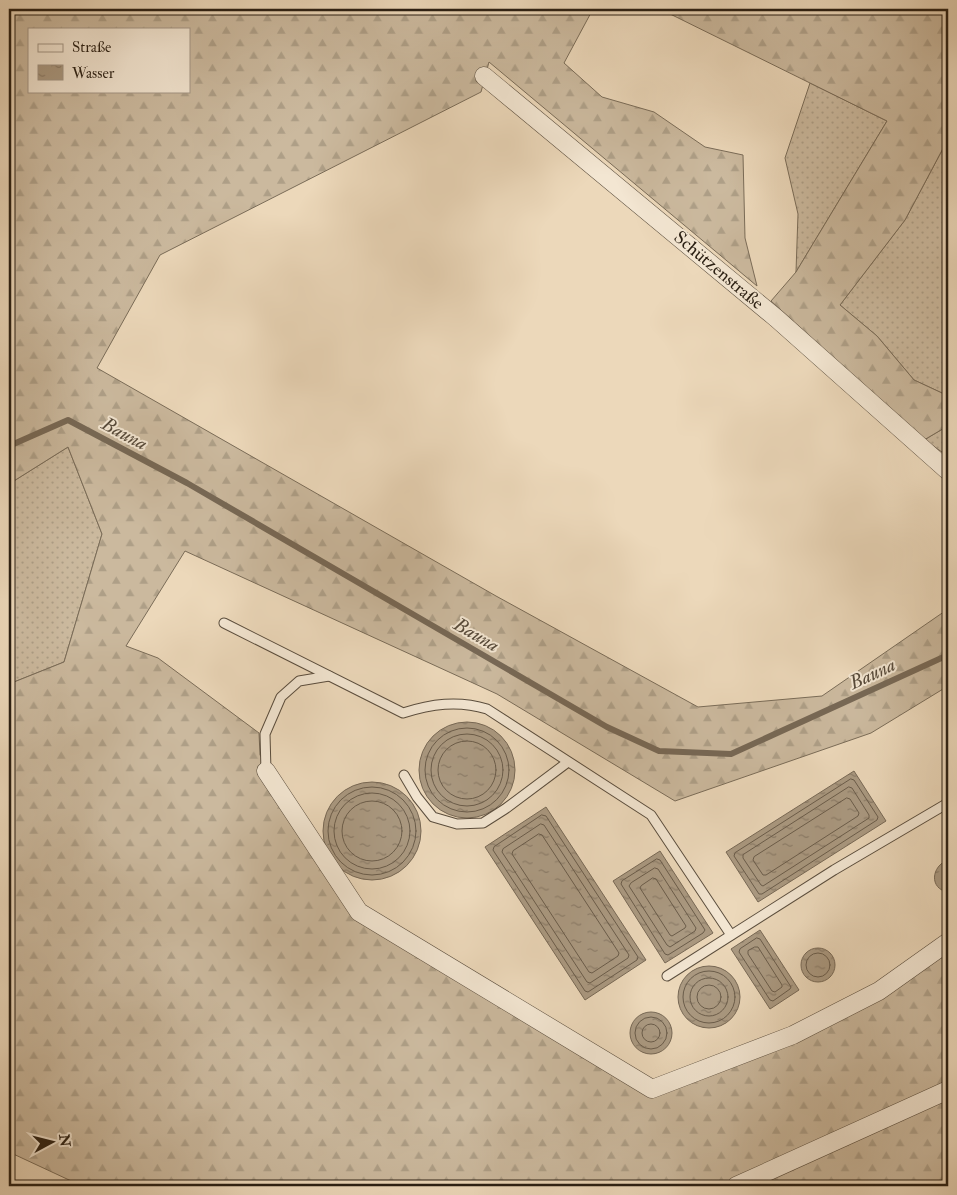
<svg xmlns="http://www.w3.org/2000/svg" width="957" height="1195" viewBox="0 0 957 1195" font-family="'IM FELL Double Pica',serif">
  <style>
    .grass { fill: url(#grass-dots); stroke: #7a6c58 }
    .forest { fill: url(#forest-firs); stroke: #7a6c58; fill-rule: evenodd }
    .water { fill: url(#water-ripples); stroke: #776855 }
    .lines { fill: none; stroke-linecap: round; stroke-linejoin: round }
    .shore { stroke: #6a5c4a; stroke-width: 1 }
    .stream { stroke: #776855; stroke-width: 6 }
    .service-casing { stroke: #5a4d3d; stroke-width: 11 }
    .minor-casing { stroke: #5a4d3d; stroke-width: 19 }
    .service { stroke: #f3e6d2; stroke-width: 9 }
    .minor { stroke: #f3e6d2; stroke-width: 18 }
    .labels { text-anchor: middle; stroke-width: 4; stroke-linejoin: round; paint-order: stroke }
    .street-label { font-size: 18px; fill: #2a1f13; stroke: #f3e6d2 }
    .water-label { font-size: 19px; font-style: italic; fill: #574a3a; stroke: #f3e6d2 }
  </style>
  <defs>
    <pattern id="grass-dots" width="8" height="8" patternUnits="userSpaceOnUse" patternTransform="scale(1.25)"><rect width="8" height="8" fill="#cbb99e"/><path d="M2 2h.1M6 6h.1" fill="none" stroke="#ae9f87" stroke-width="1.8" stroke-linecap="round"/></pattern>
    <pattern id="forest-firs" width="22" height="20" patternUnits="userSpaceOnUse" patternTransform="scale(1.25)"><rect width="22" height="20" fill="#cbb99e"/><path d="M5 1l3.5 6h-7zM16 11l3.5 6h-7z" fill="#ae9f87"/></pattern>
    <pattern id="water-ripples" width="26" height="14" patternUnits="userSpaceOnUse" patternTransform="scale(1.25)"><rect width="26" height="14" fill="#aa9981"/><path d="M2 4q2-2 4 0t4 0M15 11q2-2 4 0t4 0" fill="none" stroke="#8b7c68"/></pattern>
  </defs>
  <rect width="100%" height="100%" fill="#ecd8ba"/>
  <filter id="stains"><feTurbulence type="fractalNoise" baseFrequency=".004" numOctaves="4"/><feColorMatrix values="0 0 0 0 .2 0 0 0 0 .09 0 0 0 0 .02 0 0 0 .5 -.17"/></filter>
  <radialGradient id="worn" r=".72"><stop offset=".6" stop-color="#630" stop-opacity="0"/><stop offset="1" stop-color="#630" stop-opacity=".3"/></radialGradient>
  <g class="grass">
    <polygon points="810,83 887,121 796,272 798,214 785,158"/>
    <polygon points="948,139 948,401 942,393 914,380 877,336 840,305 905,220"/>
    <polygon points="948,418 948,456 924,440 946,427"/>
    <polygon points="68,447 102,534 64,662 9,684 9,484"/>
  </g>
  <g class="forest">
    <path d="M9,9h584l-29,54 38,34 52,15 51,35 38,8 2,83 12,48 -268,-224 -8,30 -321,163 -63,113 399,228 202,111 124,-11 126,-87v77l-77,47 -196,68 -178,-107 -312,-143 -59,95 32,12 101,75 1,22 103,153 291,175 137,-51 86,-46 71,-52v142l-16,21 16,-6v95h-866l-73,-34v-468l55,-22 38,-128 -34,-87 -59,37zM29,29h160v62h-160z"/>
    <polygon points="660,9 948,9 948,139 905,220 840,305 877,336 914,380 942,393 948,401 948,418 946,427 924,440 771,301 796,272 887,121"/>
  </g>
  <g class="water">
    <circle cx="467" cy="770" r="48"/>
    <polygon points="854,771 886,821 758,902 726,852"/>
    <circle cx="372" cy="831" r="49"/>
    <polygon points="546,807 646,960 585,1000 485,847"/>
    <polygon points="660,851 713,933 665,963 613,881"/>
    <path d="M948,860v32c-19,-3 -17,-26 0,-32z"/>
    <polygon points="760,930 799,990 770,1009 731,949"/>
    <circle cx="818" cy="965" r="17"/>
    <circle cx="709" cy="997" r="31"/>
    <circle cx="651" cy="1033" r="21"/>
  </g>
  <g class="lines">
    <g class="shore">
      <circle cx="467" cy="770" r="42"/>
      <circle cx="467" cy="770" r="36"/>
      <circle cx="467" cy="770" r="29"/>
      <polygon points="851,779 854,780 878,817 877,820 762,894 759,894 734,856 735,853"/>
      <circle cx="372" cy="831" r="44"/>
      <polygon points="849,787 852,788 869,815 869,818 763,886 761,885 743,858 743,855"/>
      <circle cx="372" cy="831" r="38"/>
      <polygon points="847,798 850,799 859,813 858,816 766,875 763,875 753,860 754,857"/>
      <circle cx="372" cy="831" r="30"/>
      <polygon points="542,815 546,816 638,957 637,960 588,992 585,991 493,850 494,847"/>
      <polygon points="541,824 544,825 629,955 628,958 590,983 587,982 502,852 503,849"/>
      <polygon points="539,834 542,835 619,953 618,956 592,973 589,972 512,854 513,851"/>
      <polygon points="657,859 660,860 705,930 703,933 668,955 665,954 621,884 622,881"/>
      <polygon points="655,868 658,869 696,928 695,931 670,947 667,945 629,886 631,883"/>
      <polygon points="653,878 656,879 686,926 685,928 672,936 670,935 640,888 641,886"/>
      <polygon points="757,938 760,939 791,987 790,989 773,1001 770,1000 739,952 740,949"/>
      <polygon points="755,947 758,947 782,985 782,987 775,992 772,991 748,954 748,951"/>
      <circle cx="818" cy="965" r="12"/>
      <circle cx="709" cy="997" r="26"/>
      <circle cx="709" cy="997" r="19"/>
      <circle cx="709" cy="997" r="12"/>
      <circle cx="651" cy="1033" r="16"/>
      <circle cx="651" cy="1033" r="9"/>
    </g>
    <polyline class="stream" points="9,446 68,420 187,483 607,727 659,751 731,754 948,655"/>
    <g class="service-casing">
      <g id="service">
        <path d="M224,623l179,90c28,-9 55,-13 84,-4l164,106 80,120"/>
        <polyline points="266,771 265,734 281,697 299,681 329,676"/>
        <polyline points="404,775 417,797 433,817 457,824 483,823 505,809 568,762"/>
        <polyline points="667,976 834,870 948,803"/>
      </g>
    </g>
    <g class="minor-casing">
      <g id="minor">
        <polyline points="484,76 776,318 948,471"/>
        <polyline points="266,771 359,912 652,1089 793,1035 879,991 948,942"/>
        <polyline points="736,1186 948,1090"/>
      </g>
    </g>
    <use href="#service" class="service"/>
    <use href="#minor" class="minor"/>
  </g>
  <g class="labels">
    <g class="street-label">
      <text transform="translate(719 270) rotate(40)" y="6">Schützenstraße</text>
    </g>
    <g class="water-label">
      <text transform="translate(125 433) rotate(28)" y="7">Bauna</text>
      <text transform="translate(477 634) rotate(30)" y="7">Bauna</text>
      <text transform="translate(872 673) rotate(-25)" y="7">Bauna</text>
    </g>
  </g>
  <rect width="957" height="1195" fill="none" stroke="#ecd8ba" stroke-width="30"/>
  <rect x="10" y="10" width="937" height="1175" fill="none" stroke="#2a1f13" stroke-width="2.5"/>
  <rect x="15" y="15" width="927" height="1165" fill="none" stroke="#2a1f13"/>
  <rect x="28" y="28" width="162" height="65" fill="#f3e6d2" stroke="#a39686"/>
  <rect x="38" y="44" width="25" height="8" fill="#f3e6d2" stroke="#a39686"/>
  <text x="72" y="52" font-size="15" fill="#2a1f13">Straße</text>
  <rect x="38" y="65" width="25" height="15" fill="url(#water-ripples)" stroke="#a39686"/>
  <text x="72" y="78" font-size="15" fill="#2a1f13">Wasser</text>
  <g transform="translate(52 1142) rotate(83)" stroke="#f3e6d2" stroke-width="4" paint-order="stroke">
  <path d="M0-4L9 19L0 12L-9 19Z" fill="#2a1f13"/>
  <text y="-8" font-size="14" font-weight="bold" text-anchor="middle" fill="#2a1f13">N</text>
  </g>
  <rect width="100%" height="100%" filter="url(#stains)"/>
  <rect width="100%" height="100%" fill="url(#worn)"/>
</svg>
